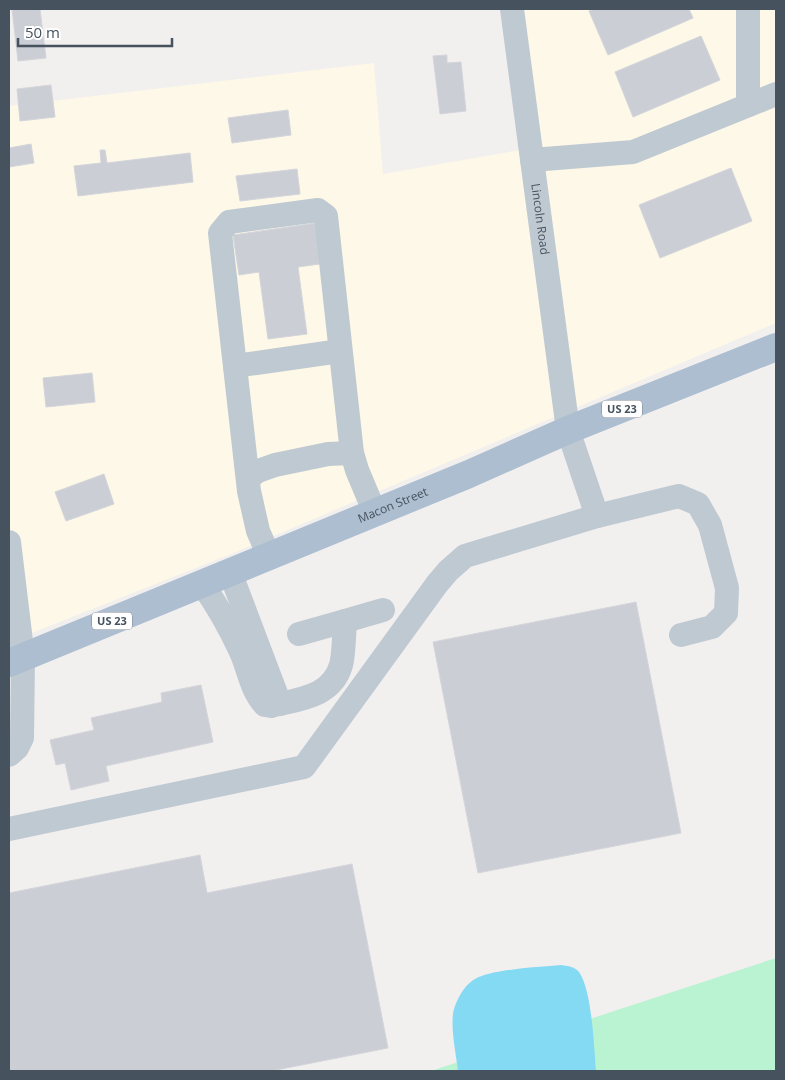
<svg xmlns="http://www.w3.org/2000/svg" width="785" height="1080" viewBox="0 0 785 1080" font-family="'Open Sans',sans-serif">
  <style>
    .commercial { fill: #fdf8e7 }
    .green { fill: #baf3d1 }
    .water { fill: #84d9f3 }
    .building { fill: #cbced4; stroke: #d3d5db }
    .lines { fill: none; stroke-linecap: round; stroke-linejoin: round }
    .minor { stroke: #bfc9d2; stroke-width: 24 }
    .major { stroke: #adbed0; stroke-width: 28 }
    .labels { text-anchor: middle; stroke-width: 4.5; stroke-linejoin: round; paint-order: stroke }
    .shield { fill: #fff; stroke: #7e868e; stroke-width: 1 }
    .shield-label { font-size: 11px; font-weight: bold; fill: #46525e }
    .street-label { font-size: 12px; fill: #46525e; stroke: #fff }
  </style>
  <rect width="100%" height="100%" fill="#f2efef"/>
  <polygon class="commercial" points="520,9 776,9 776,323 231,554 9,642 9,106 374,63 383,174 537,147"/>
  <polygon class="green" points="776,958 776,1071 431,1071"/>
  <path class="water" d="M561,965c7,1 14,2 18,7 13,18 15,75 17,99h-138c-2,-18 -7,-39 -5,-57 2,-12 11,-29 22,-35 18,-10 64,-12 86,-14z"/>
  <g class="building">
    <polygon points="12,9 40,9 46,58 18,61"/>
    <polygon points="594,9 689,9 693,18 608,55 589,11"/>
    <polygon points="701,36 720,80 633,117 615,72"/>
    <polygon points="447,55 447,63 461,62 466,111 440,114 433,56"/>
    <polygon points="51,85 55,117 20,121 17,89"/>
    <polygon points="288,110 291,135 232,143 228,118"/>
    <polygon points="31,144 34,163 9,167 9,148"/>
    <polygon points="100,150 105,150 107,163 190,153 193,182 78,196 74,166 101,163"/>
    <polygon points="731,168 752,221 660,258 639,205"/>
    <polygon points="297,169 300,194 240,201 236,176"/>
    <polygon points="316,223 320,264 298,267 307,334 268,339 259,272 239,275 233,235"/>
    <polygon points="92,373 95,402 46,407 43,378"/>
    <polygon points="104,474 114,504 66,521 55,492"/>
    <polygon points="636,602 681,833 478,873 433,642"/>
    <polygon points="201,685 213,742 106,766 109,781 71,790 65,763 56,765 50,740 94,730 91,718 162,702 161,693"/>
    <polygon points="200,855 207,893 352,864 388,1048 271,1071 9,1071 9,893"/>
  </g>
  <g class="lines">
    <g class="minor">
      <path id="s1" d="M512,9l56,421 29,86 82,-20 19,8 12,21 17,63 -1,25 -14,14 -31,8"/>
      <polyline points="748,9 748,105"/>
      <polyline points="532,160 633,152 776,94"/>
      <polyline points="235,366 340,351"/>
      <polyline points="248,478 258,471 275,465 328,454 352,453"/>
      <polyline points="9,542 23,658 22,738 17,748 9,755"/>
      <polyline points="269,556 258,531 249,491 220,233 229,222 318,210 326,216 352,453 357,470 375,513"/>
      <polyline points="230,572 280,704"/>
      <path d="M202,584c15,21 28,44 39,68 8,18 10,38 24,53l6,1c28,-7 61,-9 70,-41 3,-11 3,-32 4,-44l38,-11"/>
      <polyline points="299,634 345,621"/>
      <polyline points="9,829 304,767 437,584 448,571 465,556 597,516"/>
    </g>
    <path class="major" id="s2" d="M9,663l460,-189 99,-44 208,-83"/>
  </g>
  <g class="labels">
    <g class="shield">
      <rect x="602" y="400.5" width="40" height="17" rx="4"/>
      <rect x="92" y="612.5" width="40" height="17" rx="4"/>
    </g>
    <g class="shield-label">
      <text x="622" y="413">US 23</text>
      <text x="112" y="625">US 23</text>
    </g>
    <g class="street-label">
      <text dy="4" stroke="none"><textPath href="#s1" startOffset="212">Lincoln Road</textPath></text>
      <text dy="4" stroke="none"><textPath href="#s2" startOffset="415">Macon Street</textPath></text>
    </g>
  </g>
  <rect width="785" height="1080" fill="none" stroke="#46525e" stroke-width="20"/>
  <path d="M18 38v8h154v-8" fill="none" stroke="#46525e" stroke-width="2.5"/>
  <text x="25" y="38" font-size="15" fill="#46525e" stroke="#ffffff" stroke-width="4" paint-order="stroke">50 m</text>
</svg>
